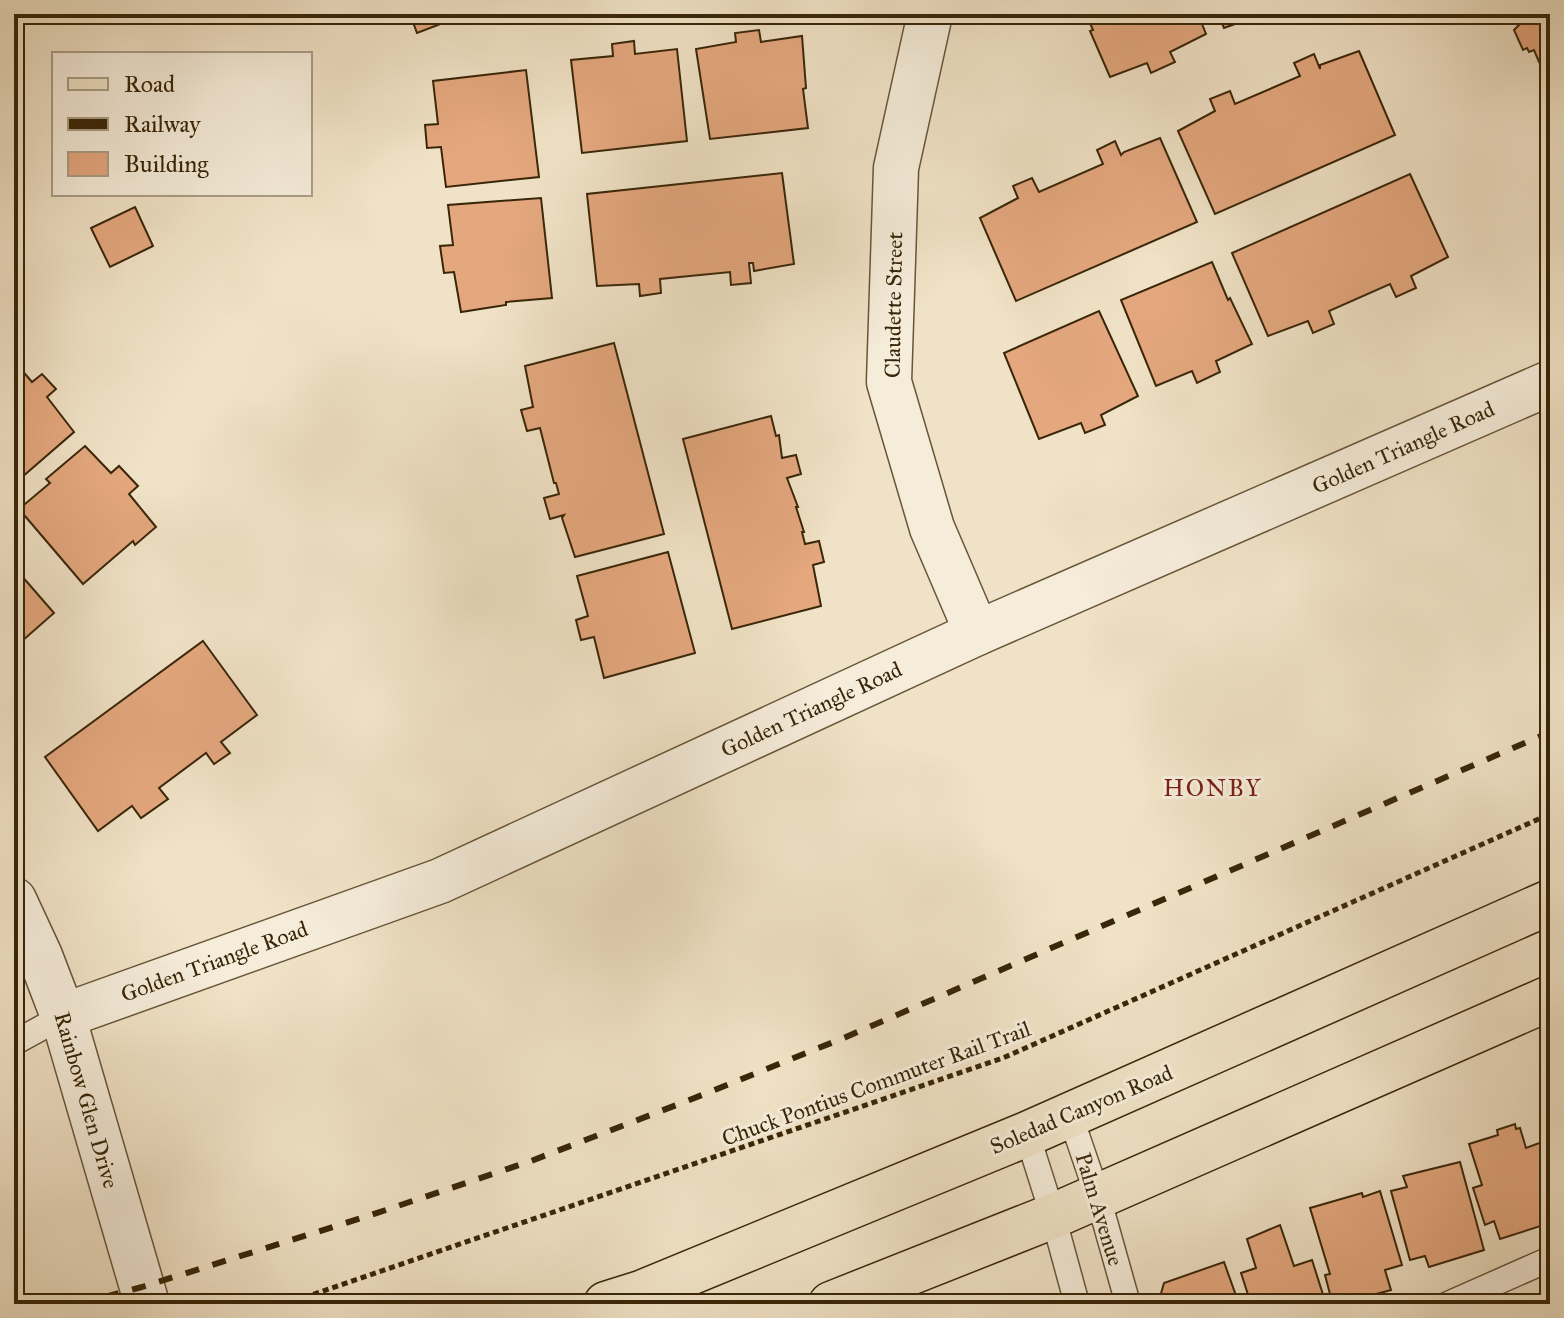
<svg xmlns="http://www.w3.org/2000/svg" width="1564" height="1318" viewBox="0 0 1564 1318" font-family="'IM FELL Great Primer',serif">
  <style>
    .building { fill: #e4a77e; stroke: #392608; stroke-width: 2 }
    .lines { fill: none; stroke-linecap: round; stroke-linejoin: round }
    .service-casing { stroke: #675538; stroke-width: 27 }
    .minor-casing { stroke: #675538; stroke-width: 47 }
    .tertiary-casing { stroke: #675538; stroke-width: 47 }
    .primary-casing { stroke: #392608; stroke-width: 47 }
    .path { stroke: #392608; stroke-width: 5; stroke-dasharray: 6 4; stroke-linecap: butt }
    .service { stroke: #f5ecda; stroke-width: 24 }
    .minor { stroke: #f5ecda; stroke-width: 44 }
    .tertiary { stroke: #f5ecda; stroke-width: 44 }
    .primary { stroke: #f0e2c6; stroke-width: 44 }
    .rail { stroke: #392608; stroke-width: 6; stroke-dasharray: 14 14; stroke-linecap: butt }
    .labels { text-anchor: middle; stroke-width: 6; stroke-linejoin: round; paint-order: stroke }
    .street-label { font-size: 22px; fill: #392608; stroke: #f5ecda }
    .neighbourhood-label { font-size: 24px; letter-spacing: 2px; fill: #7a1f14; stroke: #f5ecda }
  </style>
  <rect width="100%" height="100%" fill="#f0e2c6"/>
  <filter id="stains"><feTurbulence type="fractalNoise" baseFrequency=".0025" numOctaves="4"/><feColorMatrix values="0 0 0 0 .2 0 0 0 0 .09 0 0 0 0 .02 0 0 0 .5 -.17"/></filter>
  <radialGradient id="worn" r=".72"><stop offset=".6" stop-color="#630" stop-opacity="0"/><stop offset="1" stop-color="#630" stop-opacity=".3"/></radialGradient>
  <g class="building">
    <polygon points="410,14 463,14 464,15 417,33"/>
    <polygon points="1086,14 1198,14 1206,34 1170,52 1175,62 1151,73 1147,63 1110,77 1090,31 1093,30"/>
    <polygon points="1218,14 1263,14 1224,28"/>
    <polygon points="1512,14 1550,14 1550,57 1539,62 1534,50 1529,52 1527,48 1523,50 1514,30 1519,25"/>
    <polygon points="759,30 761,42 802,36 806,88 803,89 808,128 710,139 696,49 736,42 735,33"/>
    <polygon points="634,41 635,54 677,49 687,141 582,153 571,60 613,56 612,44"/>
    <polygon points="1359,51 1395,135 1215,214 1178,131 1215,111 1210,99 1230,91 1235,104 1300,76 1294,63 1314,54 1320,69 1320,65"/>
    <polygon points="526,70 539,177 446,187 441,147 427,148 425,125 438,124 433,81"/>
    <polygon points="1160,138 1197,222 1016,301 980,218 1018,198 1013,186 1032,178 1039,192 1103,164 1097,150 1115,141 1121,155 1124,152"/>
    <polygon points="782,173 794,264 754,271 753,263 749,263 751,283 731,285 730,272 660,279 661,293 640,296 639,284 597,286 587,194"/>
    <polygon points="1410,174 1448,257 1411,276 1416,288 1396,297 1390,284 1329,311 1334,324 1313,333 1308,321 1268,336 1232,253"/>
    <polygon points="541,198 552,298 506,302 506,305 461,312 454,272 444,273 440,246 453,245 448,205"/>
    <polygon points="135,207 153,246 110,267 91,228"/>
    <polygon points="1212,262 1228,300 1230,298 1252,344 1216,361 1220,372 1197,383 1192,371 1156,386 1121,300"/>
    <polygon points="1099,311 1138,396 1101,415 1105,425 1085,433 1081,423 1039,439 1004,353"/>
    <polygon points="614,343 664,534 575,557 562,518 564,515 550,519 544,498 559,494 556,483 554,483 540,428 527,431 521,410 533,407 525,366"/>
    <polygon points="14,361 32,382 42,374 56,389 47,397 74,432 14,484"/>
    <polygon points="771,416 776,436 779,435 782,458 796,455 801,474 787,478 798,507 796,507 804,532 802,532 805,544 819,541 824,562 813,565 821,606 732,629 683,439"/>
    <polygon points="85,446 111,473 119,466 138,486 129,494 156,527 135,545 133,541 83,584 19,509 50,483 46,479"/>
    <polygon points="668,552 695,653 604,678 594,637 581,640 576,620 588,616 577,576"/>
    <polygon points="14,567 54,613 14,648"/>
    <polygon points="203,641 257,715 221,742 230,753 214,764 206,753 159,788 168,799 141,818 132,806 98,831 45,757"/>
    <polygon points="1515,1124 1516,1129 1520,1128 1526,1148 1542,1142 1550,1166 1550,1223 1500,1239 1494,1221 1485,1225 1473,1188 1482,1185 1469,1144 1498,1135 1497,1130"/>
    <polygon points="1460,1162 1484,1250 1429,1267 1425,1256 1410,1260 1391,1191 1407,1187 1403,1176"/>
    <polygon points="1380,1191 1402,1265 1385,1270 1391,1290 1339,1304 1336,1296 1331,1298 1325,1275 1330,1274 1310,1208 1362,1193 1363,1197"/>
    <polygon points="1280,1225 1294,1266 1312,1260 1326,1304 1251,1304 1241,1273 1256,1268 1247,1239"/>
    <polygon points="1224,1262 1239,1304 1163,1304 1160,1297 1164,1283"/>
  </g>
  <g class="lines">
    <g class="service-casing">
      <g id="service">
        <polyline points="14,1043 63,1016"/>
        <polyline points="1070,1115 1098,1197 1128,1304"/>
        <polyline points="1027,1134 1053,1216 1077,1304"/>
        <polyline points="1448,1304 1550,1259"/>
      </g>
    </g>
    <g class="minor-casing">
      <polyline id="minor" points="930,14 896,168 889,382 932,528 977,633"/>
    </g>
    <g class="tertiary-casing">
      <g id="tertiary">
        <polyline points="14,900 40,956 63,1016 147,1304"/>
        <polyline points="63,1016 440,881 977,633 1550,383"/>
      </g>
    </g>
    <g class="primary-casing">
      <g id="primary">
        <polyline points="606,1304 641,1293 1027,1134 1550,902"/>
        <polyline points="831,1304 1053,1216 1550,998"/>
      </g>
    </g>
    <polyline class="path" points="285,1304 1003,1058 1550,814"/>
    <use href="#service" class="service"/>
    <use href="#minor" class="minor"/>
    <use href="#tertiary" class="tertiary"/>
    <use href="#primary" class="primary"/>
    <polyline class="rail" points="78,1304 142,1287 371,1215 531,1161 692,1099 846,1037 1550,732"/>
  </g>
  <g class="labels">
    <g class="street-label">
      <text transform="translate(893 305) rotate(-89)" y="8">Claudette Street</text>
      <text transform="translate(1403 447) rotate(-24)" y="8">Golden Triangle Road</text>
      <text transform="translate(811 709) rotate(-25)" y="8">Golden Triangle Road</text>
      <text transform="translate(214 961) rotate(-20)" y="8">Golden Triangle Road</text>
      <text transform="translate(876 1083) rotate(-20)" y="8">Chuck Pontius Commuter Rail Trail</text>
      <text transform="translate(87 1100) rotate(74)" y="8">Rainbow Glen Drive</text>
      <text transform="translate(1081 1109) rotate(-23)" y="8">Soledad Canyon Road</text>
      <text transform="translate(1100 1209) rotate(73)" y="8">Palm Avenue</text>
    </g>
    <g class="neighbourhood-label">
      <text x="1213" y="796">HONBY</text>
    </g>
  </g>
  <rect width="1564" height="1318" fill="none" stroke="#f0e2c6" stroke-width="48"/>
  <rect x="16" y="16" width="1532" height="1286" fill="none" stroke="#392608" stroke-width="4"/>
  <rect x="24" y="24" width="1516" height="1270" fill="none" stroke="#392608" stroke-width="2"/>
  <rect x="52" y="52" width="260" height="144" fill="#f5ecda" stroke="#aa9d86" stroke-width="2"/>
  <rect x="68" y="78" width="40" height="12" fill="#f0e2c6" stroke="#aa9d86" stroke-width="2"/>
  <text x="124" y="92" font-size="24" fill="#392608">Road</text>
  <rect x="68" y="118" width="40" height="12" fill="#392608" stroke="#aa9d86" stroke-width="2"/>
  <text x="124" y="132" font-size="24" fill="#392608">Railway</text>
  <rect x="68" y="152" width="40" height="24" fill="#e4a77e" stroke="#aa9d86" stroke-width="2"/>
  <text x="124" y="172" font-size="24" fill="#392608">Building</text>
  <rect width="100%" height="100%" filter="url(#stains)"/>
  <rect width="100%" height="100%" fill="url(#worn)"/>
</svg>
